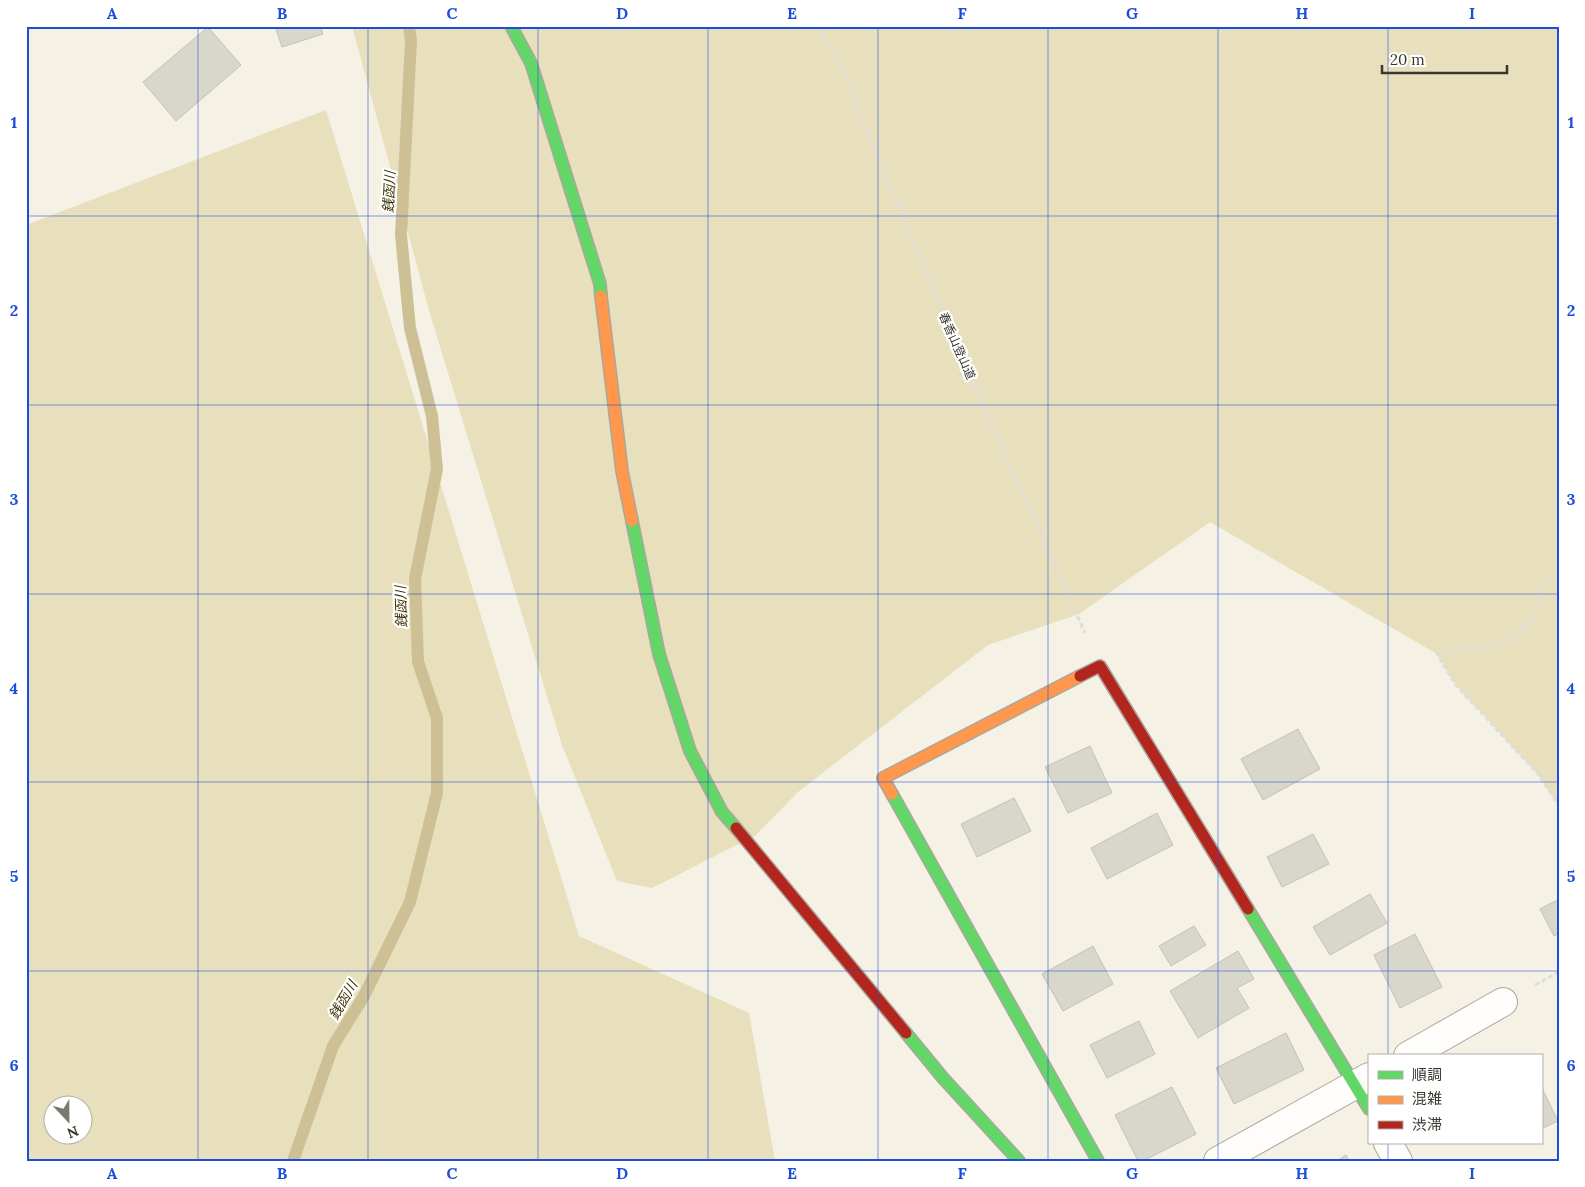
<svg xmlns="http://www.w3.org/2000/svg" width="1585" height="1187" viewBox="0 0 1585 1187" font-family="Lora,'Noto Sans JP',serif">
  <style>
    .green { fill: #e8dfbc; fill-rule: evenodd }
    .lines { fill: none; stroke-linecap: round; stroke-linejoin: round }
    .stream { stroke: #ccc094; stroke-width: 12 }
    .building { fill: #d9d6cc; stroke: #c4c1b7 }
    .street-casing { stroke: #aaa79e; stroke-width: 30 }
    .fast-casing { stroke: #aaa79e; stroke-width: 14 }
    .slow-casing { stroke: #aaa79e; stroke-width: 14 }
    .jam-casing { stroke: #aaa79e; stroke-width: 14 }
    .path { stroke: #deddd9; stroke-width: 3; stroke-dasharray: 5 2.5; stroke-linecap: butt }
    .street { stroke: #fefdfb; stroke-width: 28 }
    .fast { stroke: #63d668; stroke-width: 11 }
    .slow { stroke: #ff974d; stroke-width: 11 }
    .jam { stroke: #b3261e; stroke-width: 11 }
    .grid { fill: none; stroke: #1d4ed8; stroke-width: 1; stroke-opacity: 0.55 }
    .labels { text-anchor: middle; stroke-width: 4.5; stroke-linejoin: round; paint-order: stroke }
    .street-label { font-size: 12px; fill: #39372e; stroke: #fff }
    .water-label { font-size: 14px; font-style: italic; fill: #3d3202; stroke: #fff }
    .neatline { fill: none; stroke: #1d4ed8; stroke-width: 2 }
    .grid-label { font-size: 16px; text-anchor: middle; font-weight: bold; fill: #1d4ed8 }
  </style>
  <rect width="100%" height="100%" fill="#f5f1e4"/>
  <g class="green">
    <polygon points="352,26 1559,26 1559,806 1538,774 1455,684 1437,654 1210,522 1079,614 988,645 798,792 756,835 652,888 617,881 562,745 430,314"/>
    <path d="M326,110l253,826 170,77 26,148h-749v-936zM52,1104h30v30h-30z"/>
  </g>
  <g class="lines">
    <polyline class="stream" points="293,1161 333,1046 364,996 410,902 437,793 437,718 418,662 415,579 437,469 432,416 410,328 401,235 411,41 409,26"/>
  </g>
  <g class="building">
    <polygon points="275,26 320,26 323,34 282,47"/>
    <polygon points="208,27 241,65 176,121 143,82"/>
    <polygon points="1298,729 1320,769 1263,800 1241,759"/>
    <polygon points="1090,746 1112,793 1068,813 1045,767"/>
    <polygon points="1014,798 1031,831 977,857 961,824"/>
    <polygon points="1157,813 1173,845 1107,879 1091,848"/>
    <polygon points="1313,834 1329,864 1282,887 1267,857"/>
    <polygon points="1370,894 1387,923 1330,955 1313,927"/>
    <polygon points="1559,899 1559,933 1554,936 1540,909"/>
    <polygon points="1194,926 1206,945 1171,966 1159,946"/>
    <polygon points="1415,934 1442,987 1400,1008 1374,955"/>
    <polygon points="1093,946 1113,984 1063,1011 1042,974"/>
    <polygon points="1238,951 1254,979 1237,988 1249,1008 1198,1038 1170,991"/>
    <polygon points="1139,1021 1155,1054 1107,1078 1090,1045"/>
    <polygon points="1286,1033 1304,1070 1234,1104 1216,1068"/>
    <polygon points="1541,1086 1558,1121 1541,1129"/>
    <polygon points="1172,1087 1196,1134 1143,1161 1138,1161 1115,1115"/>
    <polygon points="1346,1155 1349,1161 1337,1161"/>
  </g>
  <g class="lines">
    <g class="street-casing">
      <g id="street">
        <polyline points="1408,1056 1503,1002"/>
        <polyline points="1388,1143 1398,1161"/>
        <polyline points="1218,1161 1369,1077"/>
      </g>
    </g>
    <g class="fast-casing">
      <g id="fast">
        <polyline points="511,26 531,63 600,284 601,296"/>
        <polyline points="632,521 659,654 690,751 722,812 736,828"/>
        <polyline points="892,794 1098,1161"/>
        <polyline points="1248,909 1369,1109"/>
        <polyline points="906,1033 943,1078 1019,1161"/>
      </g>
    </g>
    <g class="slow-casing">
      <g id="slow">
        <polyline points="601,296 622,471 632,521"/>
        <polyline points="892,794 883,778 1080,676"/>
      </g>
    </g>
    <g class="jam-casing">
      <g id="jam">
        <polyline points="1080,676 1100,666 1248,909"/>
        <polyline points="736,828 906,1033"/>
      </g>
    </g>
    <g class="path">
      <polyline points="818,26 845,75 947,324 1085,633"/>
      <polyline points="1559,577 1543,584 1535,617 1506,643 1437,654 1455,684 1538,774 1559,806"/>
      <polyline points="1535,985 1559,972"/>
    </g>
    <use href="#street" class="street"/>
    <use href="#fast" class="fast"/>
    <use href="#slow" class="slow"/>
    <use href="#jam" class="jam"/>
  </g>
  <path class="grid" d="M198,26v1135M368,26v1135M538,26v1135M708,26v1135M878,26v1135M1048,26v1135M1218,26v1135M1388,26v1030M26,216h1533M26,405h1533M26,594h1533M26,782h1533M26,971h1533M1388,1143v18"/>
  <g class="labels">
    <g class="street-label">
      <text transform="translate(957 346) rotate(66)" y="4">春香山登山道</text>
    </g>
    <g class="water-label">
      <text transform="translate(389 192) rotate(-87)" y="5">銭函川</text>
      <text transform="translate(401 607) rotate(-92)" y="5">銭函川</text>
      <text transform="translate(343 1000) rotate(-60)" y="5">銭函川</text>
    </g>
  </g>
  <rect width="1585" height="1187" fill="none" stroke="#ffffff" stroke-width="55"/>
  <rect x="1368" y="1054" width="175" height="90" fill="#ffffff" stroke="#b0afab"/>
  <rect x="1378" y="1071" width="25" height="8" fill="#63d668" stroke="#b0afab"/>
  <text x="1412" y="1080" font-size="15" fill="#39372e">順調</text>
  <rect x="1378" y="1096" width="25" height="8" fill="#ff974d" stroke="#b0afab"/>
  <text x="1412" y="1104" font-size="15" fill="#39372e">混雑</text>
  <rect x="1378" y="1121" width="25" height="8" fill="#b3261e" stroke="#b0afab"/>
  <text x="1412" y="1130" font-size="15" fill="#39372e">渋滞</text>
  <g transform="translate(68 1120) rotate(158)"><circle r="24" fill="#ffffff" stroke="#b0afab"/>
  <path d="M0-4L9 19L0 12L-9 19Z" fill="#7b786e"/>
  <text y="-8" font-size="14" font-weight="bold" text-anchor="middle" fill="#39372e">N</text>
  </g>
  <path d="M1382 65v8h125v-8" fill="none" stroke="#39372e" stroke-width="2.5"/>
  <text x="1390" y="65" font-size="15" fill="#39372e" stroke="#ffffff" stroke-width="4" paint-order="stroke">20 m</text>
  <rect x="28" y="28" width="1530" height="1132" class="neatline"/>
  <g class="grid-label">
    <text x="112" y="19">A</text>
    <text x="282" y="19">B</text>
    <text x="452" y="19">C</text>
    <text x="622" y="19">D</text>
    <text x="792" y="19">E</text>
    <text x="962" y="19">F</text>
    <text x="1132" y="19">G</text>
    <text x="1302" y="19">H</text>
    <text x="1472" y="19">I</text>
    <text x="14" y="128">1</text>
    <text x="1571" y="128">1</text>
    <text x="14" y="316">2</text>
    <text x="1571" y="316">2</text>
    <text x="14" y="505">3</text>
    <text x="1571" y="505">3</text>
    <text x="14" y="694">4</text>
    <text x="1571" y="694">4</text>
    <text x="14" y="882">5</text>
    <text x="1571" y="882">5</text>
    <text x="14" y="1071">6</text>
    <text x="1571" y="1071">6</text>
    <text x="112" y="1179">A</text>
    <text x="282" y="1179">B</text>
    <text x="452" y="1179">C</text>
    <text x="622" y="1179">D</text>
    <text x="792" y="1179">E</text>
    <text x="962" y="1179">F</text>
    <text x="1132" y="1179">G</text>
    <text x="1302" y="1179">H</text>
    <text x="1472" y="1179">I</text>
  </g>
</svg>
